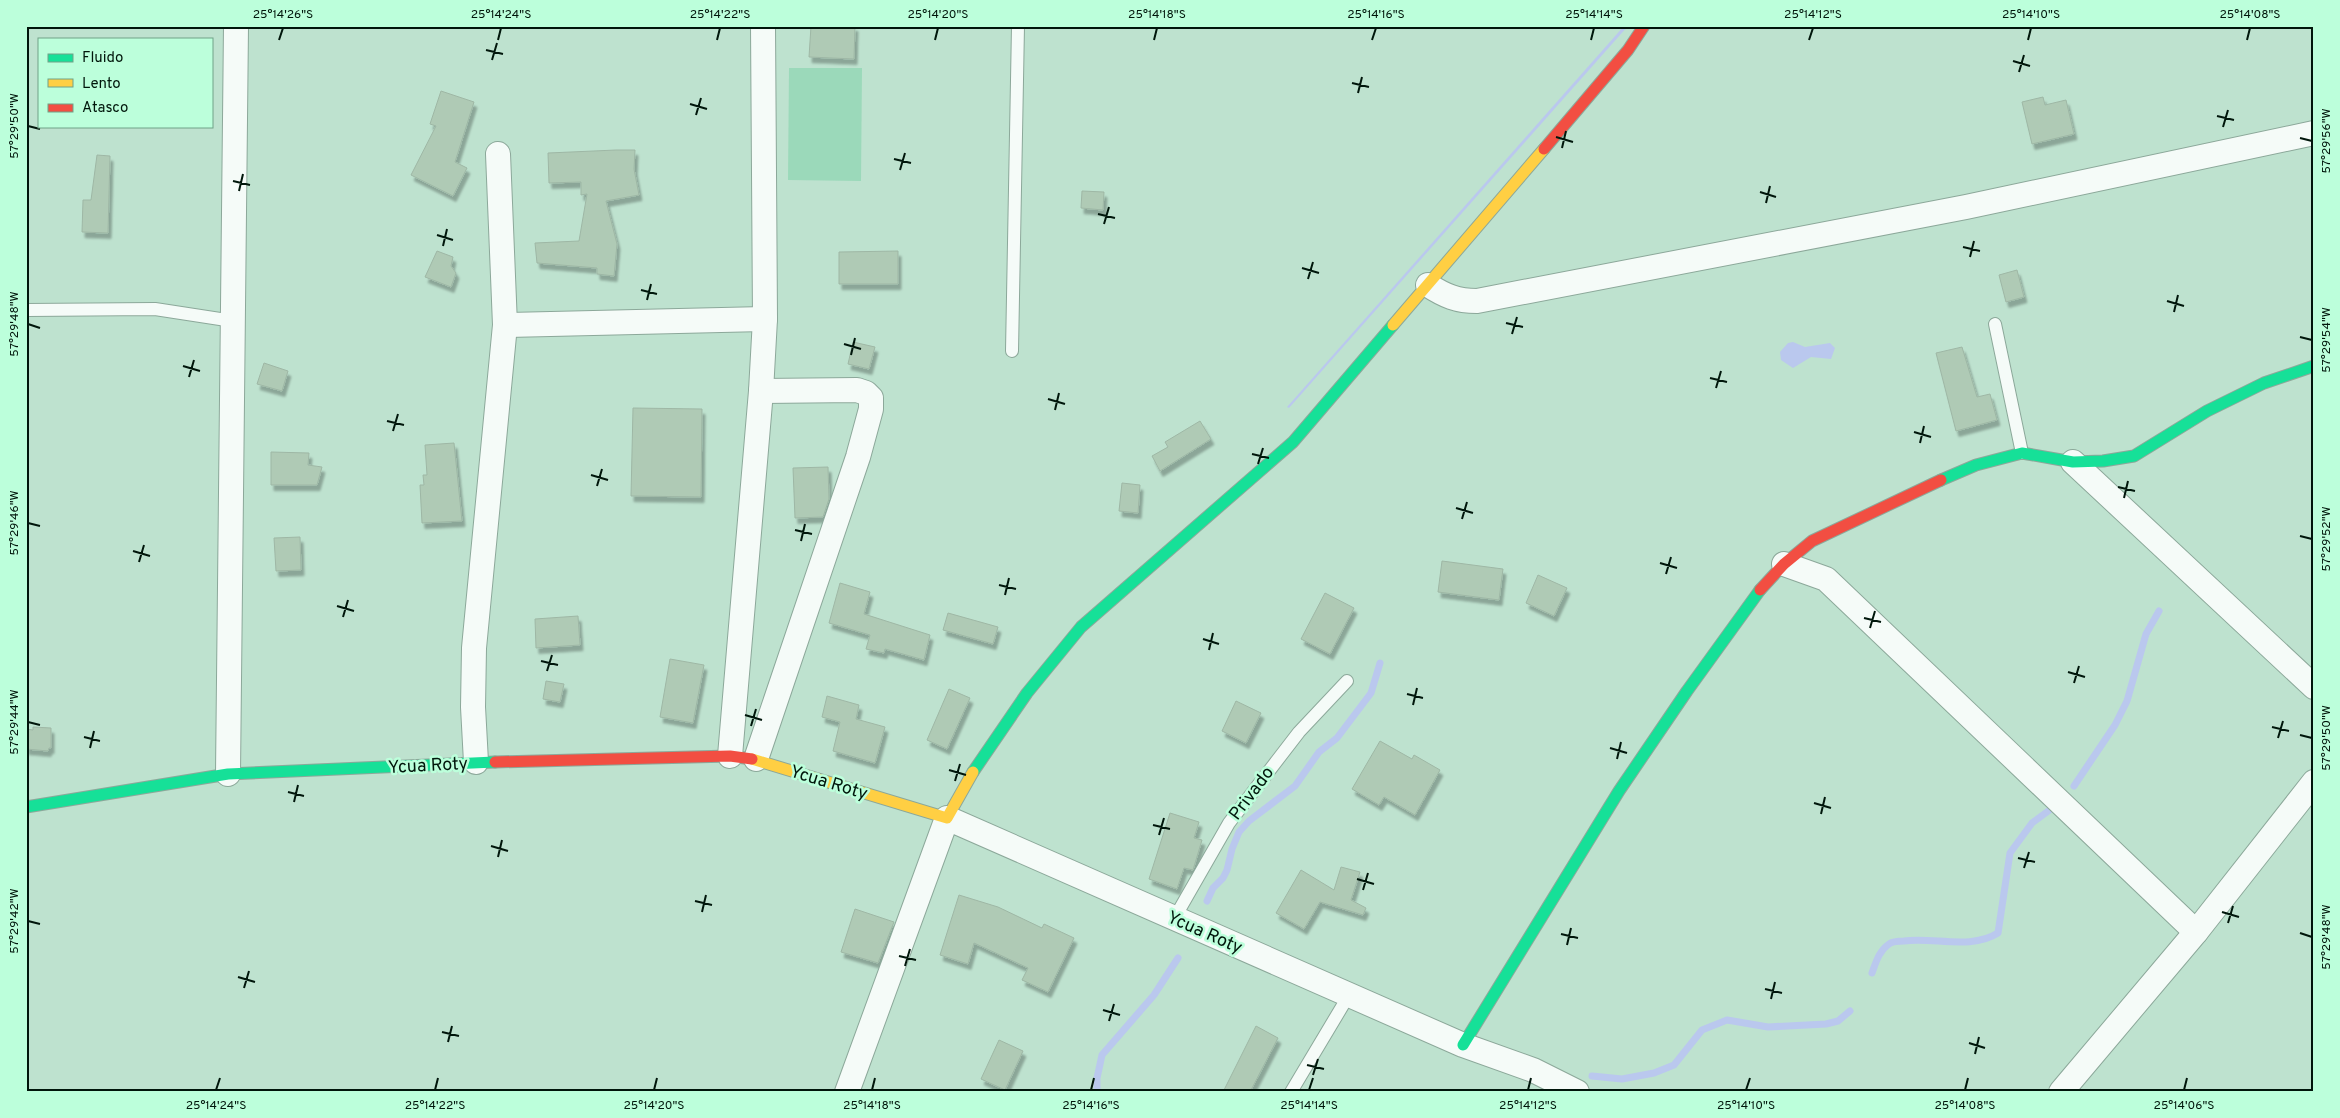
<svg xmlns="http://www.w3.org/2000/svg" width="2340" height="1118" viewBox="0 0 2340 1118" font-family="Overpass,sans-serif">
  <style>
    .green { fill: #9bd9ba }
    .water { fill: #bac8ee }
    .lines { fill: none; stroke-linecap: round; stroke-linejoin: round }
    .stream { stroke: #bac8ee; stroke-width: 7 }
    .building { fill: #afcab5; stroke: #9eb7a5; filter: url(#shadow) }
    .lane-casing { stroke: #8ca89a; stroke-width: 14 }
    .street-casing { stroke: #8ca89a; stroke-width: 26 }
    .fast-casing { stroke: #8ca89a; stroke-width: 13 }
    .slow-casing { stroke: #8ca89a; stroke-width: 13 }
    .jam-casing { stroke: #8ca89a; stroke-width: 13 }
    .lane { stroke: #f5fbf8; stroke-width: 12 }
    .street { stroke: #f5fbf8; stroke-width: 24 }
    .fast { stroke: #16e098; stroke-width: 11 }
    .slow { stroke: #ffcf43; stroke-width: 11 }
    .jam { stroke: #f24e42; stroke-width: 11 }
    .ticks { fill: none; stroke: #00160b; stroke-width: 2 }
    .labels { text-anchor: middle; stroke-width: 5; stroke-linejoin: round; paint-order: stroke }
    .street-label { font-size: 18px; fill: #00160b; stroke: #bcffdb }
    .neatline { fill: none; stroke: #00160b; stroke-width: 2 }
    .ticks-label { font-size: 12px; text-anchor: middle; fill: #00160b }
  </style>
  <defs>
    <filter id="shadow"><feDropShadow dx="3" dy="5.5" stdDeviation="1" flood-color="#0004"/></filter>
  </defs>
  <rect width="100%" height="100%" fill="#bee2cf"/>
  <polygon class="green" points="789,68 862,68 861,181 788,180"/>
  <g class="water">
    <polygon points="1624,26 1628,26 1289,408 1287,407"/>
    <polygon points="1793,342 1805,347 1830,343 1835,348 1831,359 1811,357 1793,368 1781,360 1780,352 1788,343"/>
  </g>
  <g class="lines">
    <g class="stream">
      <polyline points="2074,786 2115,725 2127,701 2146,634 2159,611"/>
      <polyline points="1207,901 1213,888 1223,878 1227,870 1232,849 1239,832 1249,821 1295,786 1319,752 1337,738 1371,693 1380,663"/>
      <path d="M1872,973c4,-11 7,-22 17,-29 4,-3 10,-3 15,-3 30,-4 67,9 94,-8l12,-80 22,-30 23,-17"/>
      <polyline points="1592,1076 1622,1079 1654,1073 1674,1065 1702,1030 1727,1020 1768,1027 1826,1024 1838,1021 1850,1011"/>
      <polyline points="1097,1092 1097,1078 1102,1055 1154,995 1178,958"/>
    </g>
  </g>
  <g class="building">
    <polygon points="811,26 855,26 854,59 809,57"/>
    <polygon points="441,91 474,102 455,162 467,168 453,196 411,175 436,126 430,124"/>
    <polygon points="2043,97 2045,105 2066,100 2074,134 2032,144 2022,102"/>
    <polygon points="616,150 635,150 634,169 639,195 606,201 617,244 614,276 597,274 597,268 537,263 535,243 579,241 587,194 581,195 581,182 549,183 548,153"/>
    <polygon points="97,155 110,156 108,233 82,232 83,200 91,200"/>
    <polygon points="1082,191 1104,192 1103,210 1081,208"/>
    <polygon points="437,251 453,257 451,266 456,273 451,287 425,277"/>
    <polygon points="898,251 898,284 839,284 839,252"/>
    <polygon points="2017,270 2024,297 2006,302 1999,275"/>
    <polygon points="853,342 875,347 869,369 848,364"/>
    <polygon points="1962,347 1977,397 1990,394 1997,420 1956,431 1936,353"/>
    <polygon points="264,363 288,371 282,391 257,384"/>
    <polygon points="633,408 702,409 701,497 631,496"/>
    <polygon points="1200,421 1211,439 1160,471 1152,456 1168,447 1165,442"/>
    <polygon points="454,443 462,521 422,523 420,485 424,485 423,475 427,475 425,445"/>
    <polygon points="271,452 309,453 308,465 322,467 317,485 271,485"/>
    <polygon points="828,467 829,499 823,517 795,518 793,468"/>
    <polygon points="1122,483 1140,485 1138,513 1119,511"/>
    <polygon points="300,537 301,570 276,571 274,538"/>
    <polygon points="1442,561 1503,569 1499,600 1438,592"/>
    <polygon points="1538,575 1567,588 1554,616 1526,603"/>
    <polygon points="840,583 870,592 864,614 930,635 924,660 885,649 884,653 866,649 870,635 829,623"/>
    <polygon points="1325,593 1354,608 1330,654 1301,639"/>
    <polygon points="948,613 998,627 993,644 943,630"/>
    <polygon points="578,616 580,645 536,648 535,619"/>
    <polygon points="670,659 704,665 693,723 660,717"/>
    <polygon points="546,681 564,684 560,702 543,699"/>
    <polygon points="949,689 970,698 947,749 927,740"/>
    <polygon points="827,696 859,705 856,719 885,727 875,763 833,751 840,722 822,717"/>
    <polygon points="1236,701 1261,713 1246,743 1222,731"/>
    <polygon points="33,727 51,728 51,748 49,748 48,751 26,749 26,729 33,730"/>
    <polygon points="1380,741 1412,759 1414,755 1440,770 1415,815 1384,797 1379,805 1352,789"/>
    <polygon points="1170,813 1199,822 1194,838 1202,840 1193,870 1184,868 1177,889 1149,879"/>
    <polygon points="1341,867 1360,872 1351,900 1366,908 1363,915 1320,902 1304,929 1276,913 1301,870 1334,890"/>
    <polygon points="959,895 998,907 1042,928 1044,924 1074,938 1048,992 1022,980 1028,968 974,943 968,964 940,955"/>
    <polygon points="855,909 894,922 878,963 841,952"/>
    <polygon points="1256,1026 1278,1038 1250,1092 1223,1092"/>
    <polygon points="999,1040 1023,1051 1005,1090 981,1079"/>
  </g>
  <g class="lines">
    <g class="lane-casing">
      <g id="lane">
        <polyline points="26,310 155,309 233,321"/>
        <polyline points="1995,324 2022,453"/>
        <polyline points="1012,351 1018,26"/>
        <polyline points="1174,919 1229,823 1299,732 1347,681"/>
        <polyline points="1291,1092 1349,995"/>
      </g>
    </g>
    <g class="street-casing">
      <g id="street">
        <path d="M1428,285c17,11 29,16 49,16l489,-94 348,-74"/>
        <polyline points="505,325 765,319"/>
        <polyline points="2073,462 2314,687"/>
        <polyline points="1784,564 1826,579 2196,932"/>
        <polyline points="730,756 761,391 765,319 763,26"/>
        <polyline points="756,759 858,457 871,409 871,398 866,393 857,390 761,391"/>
        <polyline points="476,762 473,707 474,648 505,325 498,154"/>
        <polyline points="228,774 236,26"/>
        <polyline points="847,1092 947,818 1463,1045 1533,1070 1577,1092"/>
        <polyline points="2061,1092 2196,932 2314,782"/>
      </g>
    </g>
    <g class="fast-casing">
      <g id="fast">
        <polyline points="1941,480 1976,465 2022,453 2073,462 2103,461 2134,456 2207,411 2264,383 2314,366"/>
        <polyline points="973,772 1027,693 1081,627 1293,442 1393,325"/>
        <polyline points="26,807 228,774 495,762"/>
        <polyline points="1463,1045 1619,791 1687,691 1760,590"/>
      </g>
    </g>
    <g class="slow-casing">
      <g id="slow">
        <polyline points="1393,325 1544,149"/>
        <polyline points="752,759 947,818 973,772"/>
      </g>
    </g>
    <g class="jam-casing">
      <g id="jam">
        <polyline points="1544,149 1628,50 1644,26"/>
        <polyline points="1760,590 1784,564 1812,541 1941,480"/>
        <polyline points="495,762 730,756 752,759"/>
      </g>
    </g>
    <use href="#lane" class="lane"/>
    <use href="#street" class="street"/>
    <use href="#fast" class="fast"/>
    <use href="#slow" class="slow"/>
    <use href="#jam" class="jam"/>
  </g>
  <path class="ticks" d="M279,40l4,-12M498,40l3,-12M717,40l3,-12M935,40l3,-12M1154,40l3,-12M1372,40l4,-12M1591,40l3,-12M1809,40l4,-12M2028,40l3,-12M2247,40l3,-12M486,50l17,4M492,60l5,-17M2013,61l17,5M2019,72l5,-17M1352,83l17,4M1358,93l4,-16M690,104l17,5M696,115l5,-17M2217,116l17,4M28,126l12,3M2223,127l5,-17M1556,137l17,5M2300,138l12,3M1562,148l4,-17M894,159l17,4M900,170l5,-17M233,181l17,4M239,191l4,-17M1760,192l16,5M1766,203l4,-17M1098,214l17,4M1104,224l5,-17M437,235l16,5M443,246l4,-17M1963,247l17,4M1970,257l4,-16M1302,268l17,5M1308,279l5,-17M641,290l16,4M647,300l4,-16M2167,301l17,5M2174,312l4,-17M1506,323l17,4M28,324l12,4M1512,334l5,-17M2300,337l12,3M844,344l17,5M851,355l4,-17M183,366l17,5M189,377l5,-17M1710,378l17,4M1716,388l5,-17M1048,399l17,5M1055,410l4,-17M387,421l17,4M393,431l5,-17M1914,432l17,5M1920,443l4,-17M1252,454l17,4M1258,464l5,-16M591,475l17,5M597,486l5,-17M2118,487l17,4M2124,498l4,-17M1456,508l17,5M1462,519l5,-17M28,523l12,3M795,530l17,4M2300,536l12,3M801,541l4,-17M133,551l17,5M139,562l5,-17M1660,563l17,5M1666,574l5,-17M999,585l17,4M1005,595l4,-17M337,606l17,5M343,617l5,-17M1864,618l17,4M1870,628l5,-17M1203,639l16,5M1209,650l4,-17M541,661l17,4M547,671l5,-16M2068,672l17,5M2074,683l5,-17M1407,694l16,4M1413,705l4,-17M745,715l17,5M28,722l12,3M751,726l5,-17M2272,727l17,4M2300,735l12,3M84,737l16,4M2278,738l5,-17M90,748l4,-17M1610,748l17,5M1617,759l4,-17M949,770l17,5M955,781l5,-17M288,792l16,4M294,802l4,-17M1814,803l17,5M1821,814l4,-17M1153,825l17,4M1159,835l5,-17M491,846l17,5M498,857l4,-17M2018,858l17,4M2024,868l5,-16M1357,879l17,5M1363,890l5,-17M695,901l17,4M702,912l4,-17M2222,912l17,5M28,921l12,3M2228,923l5,-17M2300,933l12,4M1561,934l17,4M1567,945l4,-17M899,956l17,4M905,966l5,-17M238,977l17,5M244,988l5,-17M1765,989l17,4M1771,999l4,-17M1103,1010l17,5M1109,1021l5,-17M442,1032l17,4M448,1042l4,-16M1969,1043l16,5M1975,1054l4,-17M1307,1065l17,4M1313,1075l5,-16M216,1090l4,-12M435,1090l3,-12M654,1090l3,-12M872,1090l3,-12M1091,1090l3,-12M1309,1090l4,-12M1528,1090l3,-12M1746,1090l4,-12M1965,1090l3,-12M2184,1090l3,-12"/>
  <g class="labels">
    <g class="street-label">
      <text transform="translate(428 765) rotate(-3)" y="6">Ycua Roty</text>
      <text transform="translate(829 782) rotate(17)" y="6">Ycua Roty</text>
      <text transform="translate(1251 793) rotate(-53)" y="6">Privado</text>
      <text transform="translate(1205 932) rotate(24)" y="6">Ycua Roty</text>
    </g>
  </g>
  <rect width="2340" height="1118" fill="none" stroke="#bcffdb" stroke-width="55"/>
  <rect x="38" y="38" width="175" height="90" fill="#bcffdb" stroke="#71a288"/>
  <rect x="48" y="54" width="25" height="8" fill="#16e098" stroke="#71a288"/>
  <text x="82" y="62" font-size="15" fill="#00160b">Fluido</text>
  <rect x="48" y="79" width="25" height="8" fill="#ffcf43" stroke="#71a288"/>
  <text x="82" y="88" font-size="15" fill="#00160b">Lento</text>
  <rect x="48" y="104" width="25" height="8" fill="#f24e42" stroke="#71a288"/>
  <text x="82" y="112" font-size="15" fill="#00160b">Atasco</text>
  <rect x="28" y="28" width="2284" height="1062" class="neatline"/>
  <g class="ticks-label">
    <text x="283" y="18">25°14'26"S</text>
    <text x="501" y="18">25°14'24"S</text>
    <text x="720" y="18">25°14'22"S</text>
    <text x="938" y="18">25°14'20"S</text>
    <text x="1157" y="18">25°14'18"S</text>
    <text x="1376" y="18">25°14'16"S</text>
    <text x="1594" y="18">25°14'14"S</text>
    <text x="1813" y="18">25°14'12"S</text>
    <text x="2031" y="18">25°14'10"S</text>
    <text x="2250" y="18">25°14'08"S</text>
    <text transform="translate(14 126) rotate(-90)" y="4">57°29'50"W</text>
    <text transform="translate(2326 141) rotate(-90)" y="4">57°29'56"W</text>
    <text transform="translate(14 324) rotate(-90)" y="4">57°29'48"W</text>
    <text transform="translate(2326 340) rotate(-90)" y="4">57°29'54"W</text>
    <text transform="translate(14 523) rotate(-90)" y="4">57°29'46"W</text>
    <text transform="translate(2326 539) rotate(-90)" y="4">57°29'52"W</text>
    <text transform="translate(14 722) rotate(-90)" y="4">57°29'44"W</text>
    <text transform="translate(2326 738) rotate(-90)" y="4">57°29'50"W</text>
    <text transform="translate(14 921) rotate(-90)" y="4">57°29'42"W</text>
    <text transform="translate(2326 937) rotate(-90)" y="4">57°29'48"W</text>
    <text x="216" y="1109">25°14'24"S</text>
    <text x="435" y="1109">25°14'22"S</text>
    <text x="654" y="1109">25°14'20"S</text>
    <text x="872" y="1109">25°14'18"S</text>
    <text x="1091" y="1109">25°14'16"S</text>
    <text x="1309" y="1109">25°14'14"S</text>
    <text x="1528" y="1109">25°14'12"S</text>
    <text x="1746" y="1109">25°14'10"S</text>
    <text x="1965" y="1109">25°14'08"S</text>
    <text x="2184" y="1109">25°14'06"S</text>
  </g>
</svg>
